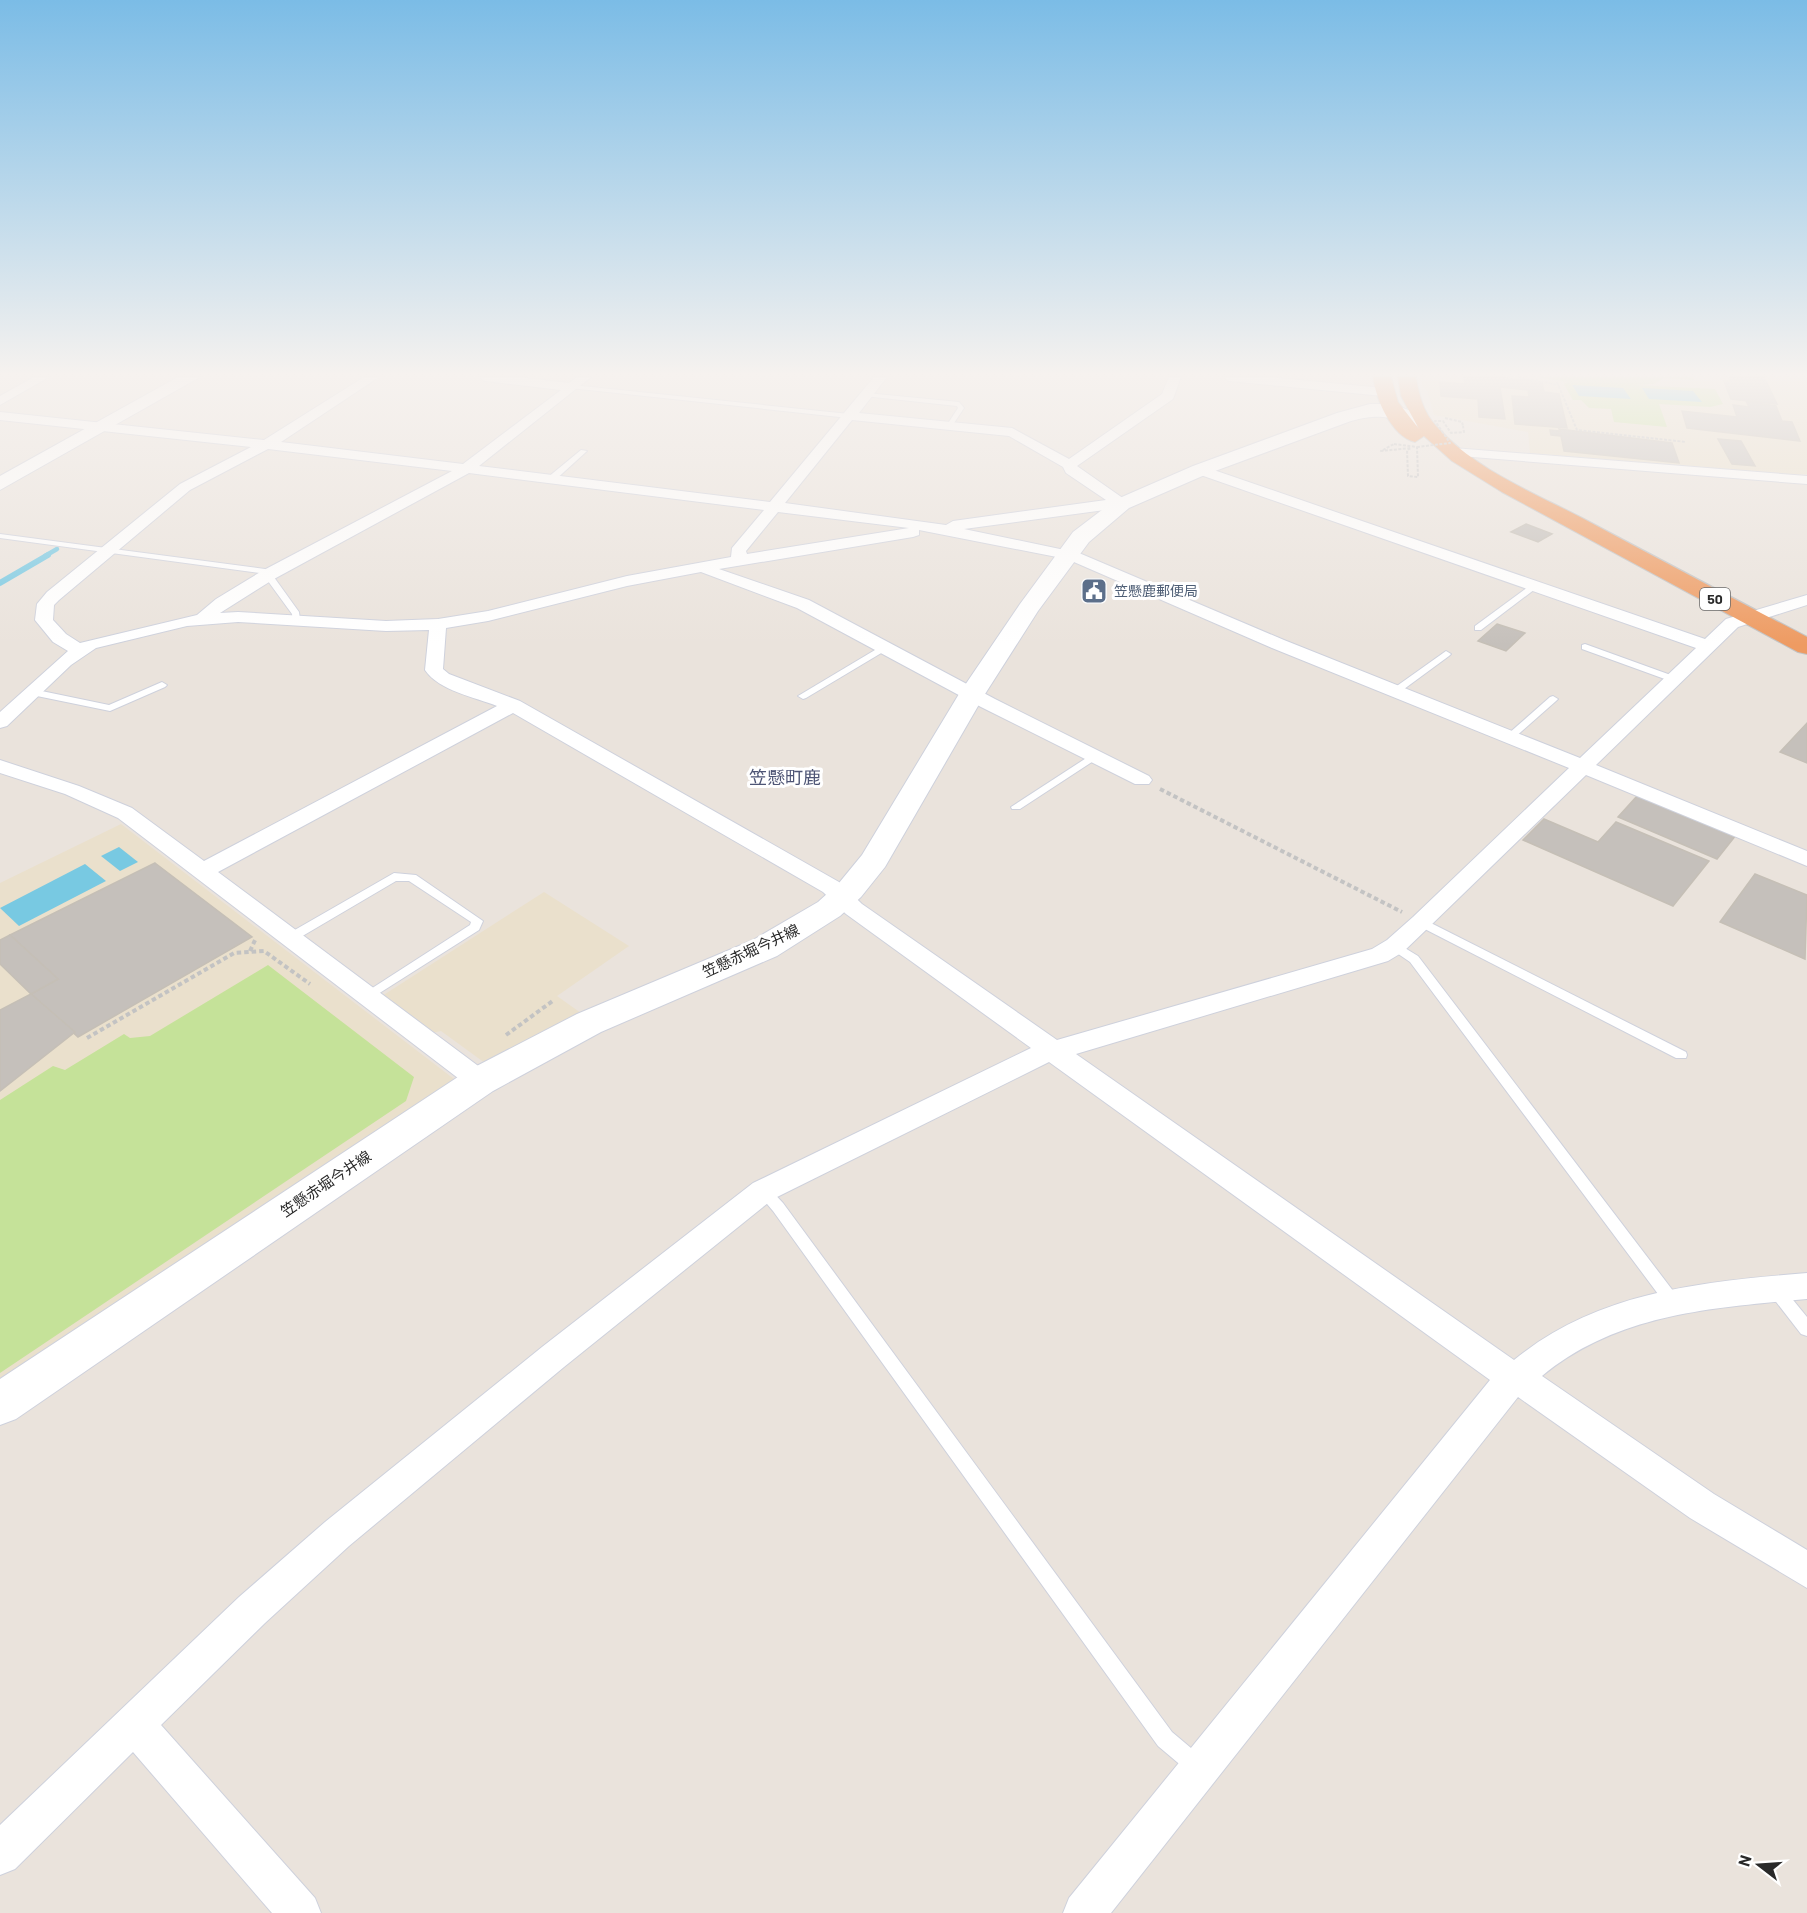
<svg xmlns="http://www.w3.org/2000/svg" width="1807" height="1913" viewBox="0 0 1807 1913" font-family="Barlow,'Noto Sans JP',sans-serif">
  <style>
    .education { fill: #eae0cc }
    .pitch { fill: #c5e299 }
    .water { fill: #78c9e2 }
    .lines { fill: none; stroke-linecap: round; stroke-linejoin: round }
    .stream-far1 { stroke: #78c9e2; stroke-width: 4.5 }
    .stream { stroke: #78c9e2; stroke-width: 6 }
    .building { fill: #c5c0bb; stroke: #c5bfb6; stroke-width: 1.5 }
    .lane-casing { stroke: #ced1dc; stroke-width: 2 }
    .street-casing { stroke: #ced1dc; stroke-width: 2 }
    .secondary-casing { stroke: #ced1dc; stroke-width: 2 }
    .highway-casing { stroke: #c3c3c3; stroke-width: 2 }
    .path-far1 { stroke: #c3c3c3; stroke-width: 2; stroke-dasharray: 3 1.5; stroke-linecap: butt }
    .path { stroke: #c3c3c3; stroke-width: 4; stroke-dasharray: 4.5 3; stroke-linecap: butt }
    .lane { fill: #fff; fill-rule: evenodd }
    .street { fill: #fff; fill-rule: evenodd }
    .secondary { fill: #fff; fill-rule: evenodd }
    .highway { fill: #ee9b62; fill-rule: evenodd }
    .path-bridge { stroke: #c3c3c3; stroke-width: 2; stroke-dasharray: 3 1.5; stroke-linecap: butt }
    .labels { text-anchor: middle; stroke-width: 6; stroke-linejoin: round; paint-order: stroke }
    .far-service-label { font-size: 14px; fill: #4e5e75; stroke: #fff; text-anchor: start }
    .shield { fill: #fff; stroke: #696969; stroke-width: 1.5 }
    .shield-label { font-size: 14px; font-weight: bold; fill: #292929 }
    .street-label { font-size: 15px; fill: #292929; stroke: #fff }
    .quarter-label { font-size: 18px; fill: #4e5575; stroke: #fff }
  </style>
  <rect width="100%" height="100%" fill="#eae3dc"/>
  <g class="education">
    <polygon points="1422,377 1807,377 1807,474 1784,475 1530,453 1528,432 1434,415 1427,390 1422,387"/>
    <polygon points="121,824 454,1079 453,1082 0,1383 0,883"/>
    <polygon points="544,892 629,946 557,996 581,1013 485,1063 441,1031 432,1033 382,996"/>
  </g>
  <g class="pitch">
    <polygon points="1537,377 1693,377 1694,380 1664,378 1654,384 1634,385 1715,389 1723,404 1710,407 1659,404 1667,427 1614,422 1611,409 1589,408 1581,400 1573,400 1564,384 1567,382"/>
    <polygon points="268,965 414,1077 406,1101 0,1373 0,1100 53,1066 65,1070 124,1034 130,1038 150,1036"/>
  </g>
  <g class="water">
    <polygon points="1572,385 1623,388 1631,399 1579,396"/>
    <polygon points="1642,388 1693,391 1702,402 1649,399"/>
    <polygon points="119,847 138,862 120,871 101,856"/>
    <polygon points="85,864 106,881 19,926 0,908"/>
  </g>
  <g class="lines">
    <polyline class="stream-far1" points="45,556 57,549"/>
    <polyline class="stream" points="0,583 48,555"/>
  </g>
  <g class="building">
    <polygon points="1464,377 1499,377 1542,382 1544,392 1559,394 1567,428 1515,424 1512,396 1529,397 1528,390 1500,387 1505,419 1479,417 1478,399 1441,396 1440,382 1465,384"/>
    <polygon points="1730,377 1764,377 1777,404 1731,399 1724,381 1731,381"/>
    <polygon points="1746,401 1776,406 1782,421 1792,422 1800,441 1687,428 1682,411 1737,417 1733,405 1749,407"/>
    <polygon points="1559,429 1672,443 1679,463 1564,451 1561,436 1551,435 1550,430 1560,431"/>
    <polygon points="1718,439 1741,441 1755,466 1732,464"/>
    <polygon points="1526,524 1552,534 1538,542 1511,532"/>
    <polygon points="1497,624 1525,633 1506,651 1478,641"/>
    <polygon points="1807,723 1807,763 1780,752"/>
    <polygon points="1638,795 1736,835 1717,859 1618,817"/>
    <polygon points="1544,819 1598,842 1616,822 1709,861 1673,906 1523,840"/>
    <polygon points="155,863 252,937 78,1037 31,994 58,979 10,935"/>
    <polygon points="1755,874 1807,895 1805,959 1720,922"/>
    <polygon points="10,935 58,979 31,994 0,964 0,940"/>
    <polygon points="31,994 75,1032 0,1091 0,1010"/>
  </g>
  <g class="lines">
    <g class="lane-casing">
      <g id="lane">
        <polygon points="572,385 849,414 852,416 849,418 570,388 569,387"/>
        <polygon points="866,393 959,402 964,408 952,426 950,427 947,425 958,408 957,406 864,396 864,394"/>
        <polygon points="581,450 587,451 553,482 547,482 547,478"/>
        <polygon points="0,534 265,569 271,573 299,612 300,620 293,622 292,614 265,577 260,573 0,538"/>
        <polygon points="1532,584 1539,586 1481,630 1475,630 1475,626"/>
        <polygon points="885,644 889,647 888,649 806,698 803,699 798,696"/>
        <polygon points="1585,644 1679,678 1681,680 1676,683 1673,682 1582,649 1582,645"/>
        <polygon points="1446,651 1451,654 1449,656 1400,692 1394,692 1394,688"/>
        <polygon points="162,682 167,685 165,687 110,711 32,695 27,692 32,689 109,705"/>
        <polygon points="1553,696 1558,699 1556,701 1514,738 1508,738 1508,734 1550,697"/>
        <polygon points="1094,753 1099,756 1098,758 1020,809 1012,809 1011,807"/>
        <polygon points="394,873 416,875 483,921 479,930 367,1001 363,1000 361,997 363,994 470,925 471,922 409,881 396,881 294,941 286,941 284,938 286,935"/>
        <polygon points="1421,918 1686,1052 1687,1055 1686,1058 1676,1058 1417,925 1415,922 1417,919"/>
        <polygon points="1395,942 1418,956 1677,1296 1680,1301 1677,1306 1672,1308 1667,1306 1410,962 1391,949 1389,946 1391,943"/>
        <polygon points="763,1185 768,1187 783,1203 1172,1732 1204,1759 1207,1766 1204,1773 1197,1776 1190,1773 1158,1746 773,1211 756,1191 758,1187"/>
        <polygon points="1775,1282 1780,1284 1807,1317 1807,1336 1801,1334 1770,1294 1767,1289 1770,1284"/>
      </g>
    </g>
    <g class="street-casing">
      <g id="street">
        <polygon points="34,377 49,377 0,405 0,396"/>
        <path d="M364,377h15l-98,65 182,22 98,-74 -76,-9 -6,-4h38l52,6 8,-6h14l-112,89 291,36 104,-125h13l-28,36 153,15 57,31 93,-65 7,-17h12l-8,22 -96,67 50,35 3,3 -3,3 -163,22 115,24 205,87 296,118 116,-110 -501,-175 -2,-3 2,-3h10l500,172 21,-20 81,-24v10l-69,22 -142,138 211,86v15l-221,-91 -157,152 -26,25 -15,9 -312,93 438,306c84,-69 189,-78 293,-87v26c-94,9 -189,14 -265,77l172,118 93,56v38l-117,-70 -172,-121 -407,516h-48l6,-15 421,-518 -441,-318 -276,137 -209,168 -215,179 -84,77 -104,102 154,173 6,15h-49l-139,-161 -118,117 -15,6v-50l239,-228 86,-75 217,-175 211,-164 278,-135 -185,-134 -23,-22 -310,-179 -295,159 271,202 4,7 -4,7 -9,3 -9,-3 -353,-270 -53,-24 -65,-21v-13l79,26 53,22 72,53 293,-155c-22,-9 -58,-15 -72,-36l4,-40 -43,1 -148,-9 -51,4 -91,22 -25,17 -64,61 -7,2v-16l68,-61 -15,-9 -18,-22 2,-16 10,-12 133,-108 71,-37 -251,-27v-8l264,28zM852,420l157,16 54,31 3,6 40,27 -153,21 -7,4 -161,-22zM268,449l184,22 -190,100 -46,28 -19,16 -117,28 -14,-9 -13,-14 1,-15 5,-5 131,-110zM469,473l295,37 -32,38 -1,9 -104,19 -139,35 -50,8 -52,2 -148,-9 -18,1 54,-34zM778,512l131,16 -162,26 -1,-3zM919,530l148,29 205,89 297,120 -156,149 -26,23 -15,9 -315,91 -195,-136 -23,-22 -319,-181 -71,-27 -6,-5 3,-41 42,-7 139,-35 74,-14 96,36 184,99 154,77h14l3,-4 -3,-4 -154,-77 -186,-99 -90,-31 194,-32 6,-2z"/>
        <polygon points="1223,377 1267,377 1383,388 1389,392 1383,396 1229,381"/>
        <polygon points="1453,448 1807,476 1807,484 1448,455 1448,449"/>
      </g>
    </g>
    <g class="secondary-casing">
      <g id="secondary">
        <polygon points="178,377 200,377 0,490 0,476"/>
        <path d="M1370,404h21l38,13 2,4 -9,6c-32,-8 -37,-15 -71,-6l-144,53 -78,34 -40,34 -51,69 -53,83 -100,173 -24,30 -21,19 -63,40 -176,76 -108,59 -477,328 -16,6v-46l467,-308 110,-57 176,-74 65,-38 21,-19 23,-28 97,-161 61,-90 53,-72 42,-32 78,-34 144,-53z"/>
      </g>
    </g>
    <g class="highway-casing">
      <path id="highway" d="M1373,377h18l7,25 21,27 -18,-33 -3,-19h18c3,18 7,35 20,49 38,43 96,66 146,92 75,40 150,80 225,119v17l-9,-2 -296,-160 -50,-31 -28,-25 -9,6c-24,-6 -39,-43 -42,-65z"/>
    </g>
    <g class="path-far1">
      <polyline points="1518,377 1559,385"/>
      <polyline points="1557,382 1577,430 1686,442"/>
      <polyline points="1445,418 1462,422 1463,426"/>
      <polygon points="1394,444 1417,447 1418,477 1408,476 1407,450 1411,448 1381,451"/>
    </g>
    <g class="path">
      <polyline points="1160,789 1402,912"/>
      <polyline points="250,951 256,938"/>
      <polyline points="506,1035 554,1000"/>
      <polyline points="87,1038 234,953 264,951 310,984"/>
    </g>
    <use href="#lane" class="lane"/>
    <use href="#street" class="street"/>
    <use href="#secondary" class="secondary"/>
    <use href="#highway" class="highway"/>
    <polyline class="path-bridge" points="1417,447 1450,443 1435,421 1443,421 1451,433 1464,432 1463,426"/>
  </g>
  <linearGradient id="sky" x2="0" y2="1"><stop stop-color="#7bbce6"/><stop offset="0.58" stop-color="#f6f2ef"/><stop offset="1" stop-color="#f6f2ef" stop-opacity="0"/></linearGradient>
  <rect width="1807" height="645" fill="url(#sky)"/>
  <defs>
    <g id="civic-square" transform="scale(1.35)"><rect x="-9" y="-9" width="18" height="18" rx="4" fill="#5c6f8a" stroke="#fff"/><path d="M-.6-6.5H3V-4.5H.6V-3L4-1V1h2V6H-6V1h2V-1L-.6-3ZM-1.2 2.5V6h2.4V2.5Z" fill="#fff"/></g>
  </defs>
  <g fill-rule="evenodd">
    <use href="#civic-square" x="1094" y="591"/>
  </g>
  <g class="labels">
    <g class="far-service-label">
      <text x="1114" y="596">笠懸鹿郵便局</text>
    </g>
    <rect class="shield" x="1700" y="588" width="30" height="22" rx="4.5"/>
    <g class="shield-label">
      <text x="1715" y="604">50</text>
    </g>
    <g class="street-label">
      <text transform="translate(751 951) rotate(-25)" y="5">笠懸赤堀今井線</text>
      <text transform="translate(326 1184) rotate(-34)" y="5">笠懸赤堀今井線</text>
    </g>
    <g class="quarter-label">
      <text x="785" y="784">笠懸町鹿</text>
    </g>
  </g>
  <g transform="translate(1759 1865) rotate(287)" stroke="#ffffff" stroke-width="4.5" paint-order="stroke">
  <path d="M0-4.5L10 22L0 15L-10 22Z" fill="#292929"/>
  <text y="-9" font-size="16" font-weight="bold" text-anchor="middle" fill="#292929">N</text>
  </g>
</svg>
